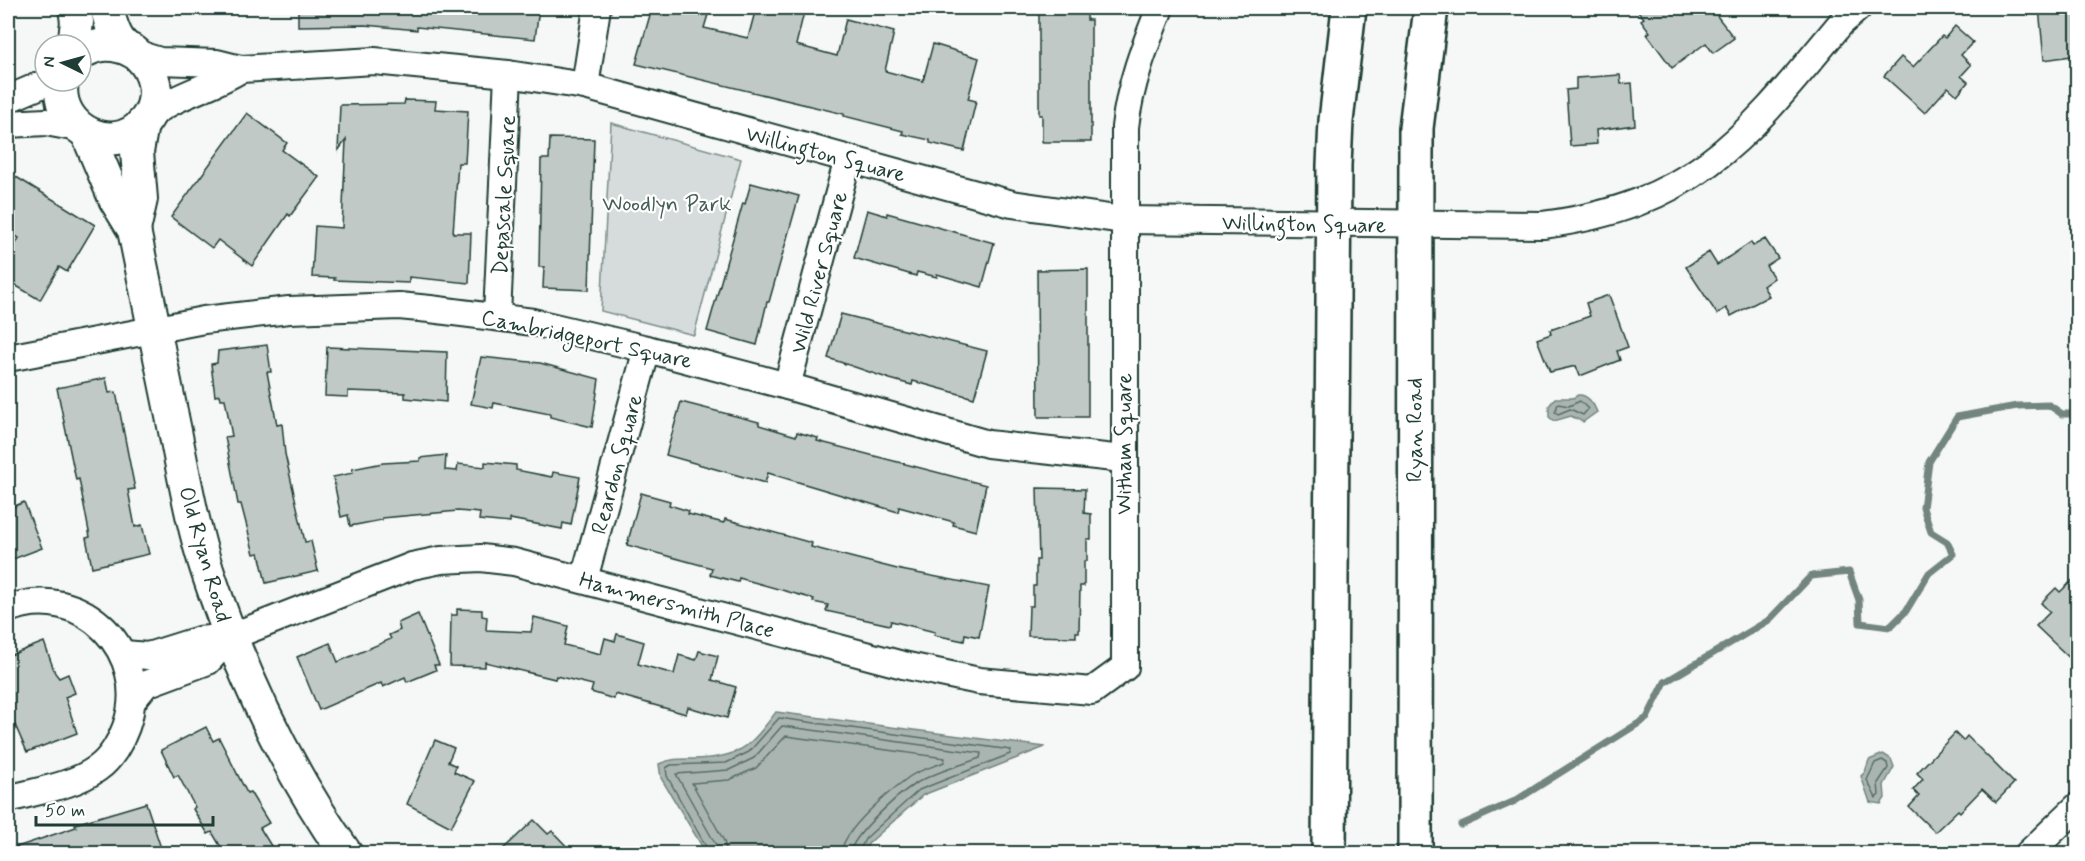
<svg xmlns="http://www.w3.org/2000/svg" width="2085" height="861" viewBox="0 0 2085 861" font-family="Mynerve,sans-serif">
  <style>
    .green { fill: #d6dcdb; stroke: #7a8c88; stroke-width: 1.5 }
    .water { fill: #aab5b1; stroke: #72857f; stroke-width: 1.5 }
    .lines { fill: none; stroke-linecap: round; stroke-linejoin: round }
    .shore { stroke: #576d66; stroke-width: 1.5 }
    .stream { stroke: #72857f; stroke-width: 7 }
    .building { fill: #c0c9c6; stroke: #1f3d34; stroke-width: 1.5 }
    .minor-casing { stroke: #1f3d34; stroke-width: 30 }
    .tertiary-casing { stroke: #1f3d34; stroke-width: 36 }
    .secondary-casing { stroke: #1f3d34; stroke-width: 38 }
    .minor { stroke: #fff; stroke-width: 26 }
    .tertiary { stroke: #fff; stroke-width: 32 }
    .secondary { stroke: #fff; stroke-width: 33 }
    .labels { text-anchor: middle; stroke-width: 4.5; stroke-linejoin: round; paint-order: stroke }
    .street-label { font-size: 22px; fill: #1f3d34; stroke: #fff }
    .park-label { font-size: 22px; fill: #445d55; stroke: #fff }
  </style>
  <rect width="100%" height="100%" fill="#f6f7f7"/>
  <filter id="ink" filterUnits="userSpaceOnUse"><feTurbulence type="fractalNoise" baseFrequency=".0167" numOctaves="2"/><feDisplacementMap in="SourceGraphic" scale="12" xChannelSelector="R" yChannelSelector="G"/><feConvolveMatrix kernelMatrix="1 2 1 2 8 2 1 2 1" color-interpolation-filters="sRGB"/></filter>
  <g filter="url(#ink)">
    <polygon class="green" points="611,123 741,159 694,335 601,311"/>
    <g class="water">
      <path d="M1578,395c9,-1 16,9 19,17l-14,10 -12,-6 -17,5 -5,-4v-11l6,-8h18z"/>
      <path d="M776,712l269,35 -122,48 -54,48 -7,10h-156l-45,-75 -2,-14c12,-6 23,-5 37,-5 45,-1 54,-13 80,-47z"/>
      <polygon points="1883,754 1891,759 1894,767 1884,785 1885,798 1881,804 1870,802 1861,776 1865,772 1869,760"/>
    </g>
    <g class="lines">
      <g class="shore">
        <polygon points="1580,401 1588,409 1583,415 1570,409 1558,414 1555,412 1558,404 1569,406"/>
        <polygon points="1882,760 1887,763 1888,768 1878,783 1879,795 1876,798 1867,780 1875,763"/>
        <polyline points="710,854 667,776 666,768 671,765 726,763 749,752 779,718 1011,750 1010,754 919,790 865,839 858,854"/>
        <path d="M718,854l-2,-9 -40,-71 53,-4 25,-12 28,-32 199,27 -1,5c-21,8 -46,14 -65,26 -15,9 -64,52 -65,70"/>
        <path d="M727,854l-3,-13 -32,-58 37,-3 27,-12 30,-32 159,22 -1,4c-11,5 -25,8 -35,15 -19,14 -67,53 -68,77"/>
      </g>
      <polyline class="stream" points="1461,825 1515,801 1647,718 1665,682 1769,620 1811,576 1849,572 1859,600 1860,623 1890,627 1906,611 1929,573 1953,554 1947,542 1931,532 1923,508 1929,462 1957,417 2017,406 2049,405 2062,414 2078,414"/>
    </g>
    <g class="building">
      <polygon points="298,8 539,8 535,39 417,27 417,30 365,25 298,26"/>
      <polygon points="652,8 710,8 704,28 748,38 756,8 805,8 796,45 837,56 846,19 894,32 885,71 923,81 933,44 979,58 968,99 976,101 964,151 930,143 930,140 902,134 903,131 844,116 844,114 636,64"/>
      <polygon points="1039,8 1087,8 1087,20 1091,20 1091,142 1042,142 1042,115 1039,115"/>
      <polygon points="1635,8 1711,8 1734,38 1713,53 1706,43 1672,68 1647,34 1650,32 1641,20 1644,18"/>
      <polygon points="2039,8 2078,8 2078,55 2044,60"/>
      <polygon points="1955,26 1973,42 1961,55 1971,65 1961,76 1968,82 1957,95 1948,87 1925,113 1884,76 1901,57 1913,67 1942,36 1945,38"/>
      <polygon points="1620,75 1621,84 1632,83 1635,125 1596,130 1597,144 1570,146 1566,90 1576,89 1576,78"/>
      <polygon points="405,100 436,101 435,109 468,111 465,163 458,163 453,233 471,233 469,283 409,277 409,283 334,280 335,278 312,277 315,226 342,228 346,140 338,151 340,105 404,104"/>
      <polygon points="247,113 287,143 282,150 319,177 290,216 288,214 252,266 218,240 212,248 171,217"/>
      <polygon points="550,138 594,139 589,290 543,288 544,267 539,267 541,159 549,159"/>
      <polygon points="8,172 95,225 67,272 59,267 40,300 8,281 8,258 19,238 8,231"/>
      <polygon points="751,183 799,196 769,302 767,302 757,345 707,331 743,203 745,204"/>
      <polygon points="867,210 887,216 887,213 994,243 982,287 937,274 937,277 917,272 916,276 854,258"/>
      <polygon points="1765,239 1778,258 1766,266 1774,278 1763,286 1769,296 1731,316 1726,308 1717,314 1686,267 1709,252 1717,265 1751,242 1753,246"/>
      <polygon points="1088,269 1088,417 1038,417 1037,270"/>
      <polygon points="1609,295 1628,347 1617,351 1620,360 1580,376 1576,366 1550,372 1537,339 1551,334 1550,330 1590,316 1586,303"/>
      <polygon points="841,314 987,351 974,398 913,381 912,385 890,379 828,358"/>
      <polygon points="267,345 271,372 267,372 277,425 282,424 285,454 305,542 311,541 318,571 266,583 259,553 254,554 241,504 238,504 225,437 232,436 225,399 221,399 220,395 215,396 211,364 217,363 218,351"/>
      <polygon points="327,347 447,352 446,402 405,398 405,393 348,391 348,397 325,396"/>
      <polygon points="481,357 540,363 599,379 592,427 550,417 550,414 494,403 493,408 471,404"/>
      <polygon points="106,378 109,393 116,392 128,454 135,489 128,490 135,527 142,525 149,554 92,567 86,538 90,537 79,479 76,480 57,388"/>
      <polygon points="681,402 759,422 759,425 796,436 797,432 818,438 817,441 986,485 976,531 953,525 954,522 899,507 898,512 768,473 765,483 666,455"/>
      <polygon points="446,455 445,470 457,471 458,464 485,467 485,462 516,465 516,470 552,477 553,472 580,477 571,525 563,523 562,529 510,519 510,523 479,520 480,513 458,511 382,518 382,520 350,526 348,515 341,517 333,477 353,473 352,469 383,463 420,461 420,458"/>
      <polygon points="1037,488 1085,489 1084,513 1091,514 1091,539 1087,539 1087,561 1084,561 1084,586 1080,586 1079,632 1076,632 1076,637 1028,636 1029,606 1033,606 1033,586 1036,586 1036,560 1039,560"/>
      <polygon points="641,493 670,501 669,505 689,511 688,514 724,523 725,519 812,543 811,547 901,570 989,587 979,637 965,634 964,641 934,635 935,632 891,621 890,625 826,611 828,605 813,602 814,599 739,578 738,582 710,575 712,568 627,545"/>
      <polygon points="24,502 42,548 8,561 8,509"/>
      <polygon points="2078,575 2078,666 2036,626 2050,612 2041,603 2056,588 2060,592"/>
      <polygon points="457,609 482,610 482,616 487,617 486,630 531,632 534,617 568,626 564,645 601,654 605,638 615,641 617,634 644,642 638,664 674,674 679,655 696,660 699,651 718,656 712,680 736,687 727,718 688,707 686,714 615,694 614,699 591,692 593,685 556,676 555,679 485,662 485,667 450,666 451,615 457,615"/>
      <polygon points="418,614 439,665 434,665 436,670 407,682 405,677 383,687 381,683 319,710 297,657 330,643 338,662 391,639 389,635 400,630 398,623"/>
      <polygon points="44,642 55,673 59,678 68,674 75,693 65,697 77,733 27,752 8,709 8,656"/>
      <polygon points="206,727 213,741 219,738 247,793 250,792 269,823 260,828 276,854 225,854 212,832 208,834 193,809 195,807 178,775 174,777 161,750"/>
      <polygon points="1955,733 1963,741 1967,736 2014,783 1996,802 1982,789 1960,812 1958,810 1935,832 1909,807 1919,796 1913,790 1923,779 1917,773"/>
      <polygon points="435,740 454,748 448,762 456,766 454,772 475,781 451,827 407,804"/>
      <polygon points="146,803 161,848 144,854 8,854 8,850 76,827 75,824"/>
      <polygon points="534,820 548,834 552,831 574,854 498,854"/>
    </g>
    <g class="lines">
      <g class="minor-casing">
        <g id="minor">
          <path d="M137,54l23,7 57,2 24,6 133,-8 134,13 77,12 427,118 111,16 420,5c154,-20 205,-90 298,-202l17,-15"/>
          <polyline points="585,86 597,8"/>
          <polyline points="8,99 50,81"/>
          <path d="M147,118c29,-24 62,-29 94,-49"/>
          <polyline points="8,124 46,122 78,128"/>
          <polyline points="497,316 508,74"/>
          <polyline points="8,358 204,320 289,310 399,306 430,309 533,322 647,349 787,386 988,444 1123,459"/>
          <polyline points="787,386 848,159"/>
          <polyline points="584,579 647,349"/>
          <path d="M8,609c74,-29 144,44 118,118 -5,14 -15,32 -28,41 -24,18 -62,23 -90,31"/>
          <path d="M124,654l24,2 51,-16 31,-3 182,-71 29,-6 40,-2 33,4 389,103 76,16 113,10 33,-24v-540c5,-43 19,-79 35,-119"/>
          <polyline points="132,701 146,684 208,661 230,637"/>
          <polyline points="2028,854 2078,806"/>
        </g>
      </g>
      <g class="tertiary-casing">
        <g id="tertiary">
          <polyline points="74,45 77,22 75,8"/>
          <path d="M81,53c18,-11 33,-10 52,-2"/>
          <path d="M62,81c-9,51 60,81 87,34 11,-20 6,-44 -10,-59 -5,-5 -12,-6 -16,-11 -10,-9 -13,-25 -16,-37"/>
          <path d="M88,135l27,64 19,31c13,66 27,131 40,196 10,49 18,99 34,147 33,100 77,194 138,281"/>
          <polyline points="134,230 141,199 137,152 142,124"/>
        </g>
      </g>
      <g class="secondary-casing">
        <g id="secondary">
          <polyline points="1329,854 1334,165 1336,121 1349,8"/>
          <polyline points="1415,854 1416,128 1431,8"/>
        </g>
      </g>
      <use href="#minor" class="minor"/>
      <use href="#tertiary" class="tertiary"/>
      <use href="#secondary" class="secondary"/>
    </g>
  </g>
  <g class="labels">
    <g class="street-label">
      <text transform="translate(826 153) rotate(15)" y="8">Willington Square</text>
      <text transform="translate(503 195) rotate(-87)" y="8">Depascale Square</text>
      <text transform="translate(1304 223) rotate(1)" y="8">Willington Square</text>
      <text transform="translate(818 272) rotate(-75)" y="8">Wild River Square</text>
      <text transform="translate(587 338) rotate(12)" y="8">Cambridgeport Square</text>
      <text transform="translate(1414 430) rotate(-90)" y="8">Ryan Road</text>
      <text transform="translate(1123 444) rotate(-90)" y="8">Witham Square</text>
      <text transform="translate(616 464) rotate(-75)" y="8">Reardon Square</text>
      <text transform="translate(206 554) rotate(74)" y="8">Old Ryan Road</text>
      <text transform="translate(677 604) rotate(15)" y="8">Hammersmith Place</text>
    </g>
    <g class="park-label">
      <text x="667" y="211">Woodlyn Park</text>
    </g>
  </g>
  <rect width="2085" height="861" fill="none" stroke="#fff" stroke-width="30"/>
  <rect x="15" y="15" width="2055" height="831" fill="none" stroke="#1f3d34" stroke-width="2" filter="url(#ink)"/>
  <g transform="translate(63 63) rotate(275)"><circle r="28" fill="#ffffff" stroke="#a5b1ae" stroke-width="1.5"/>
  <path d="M0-4.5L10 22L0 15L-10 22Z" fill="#1f3d34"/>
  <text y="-9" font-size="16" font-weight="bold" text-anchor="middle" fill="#1f3d34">N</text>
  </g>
  <path d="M36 816v9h177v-9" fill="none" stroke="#1f3d34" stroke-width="3"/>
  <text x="45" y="816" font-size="18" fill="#1f3d34" stroke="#ffffff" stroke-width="4.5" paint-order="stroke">50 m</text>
</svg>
